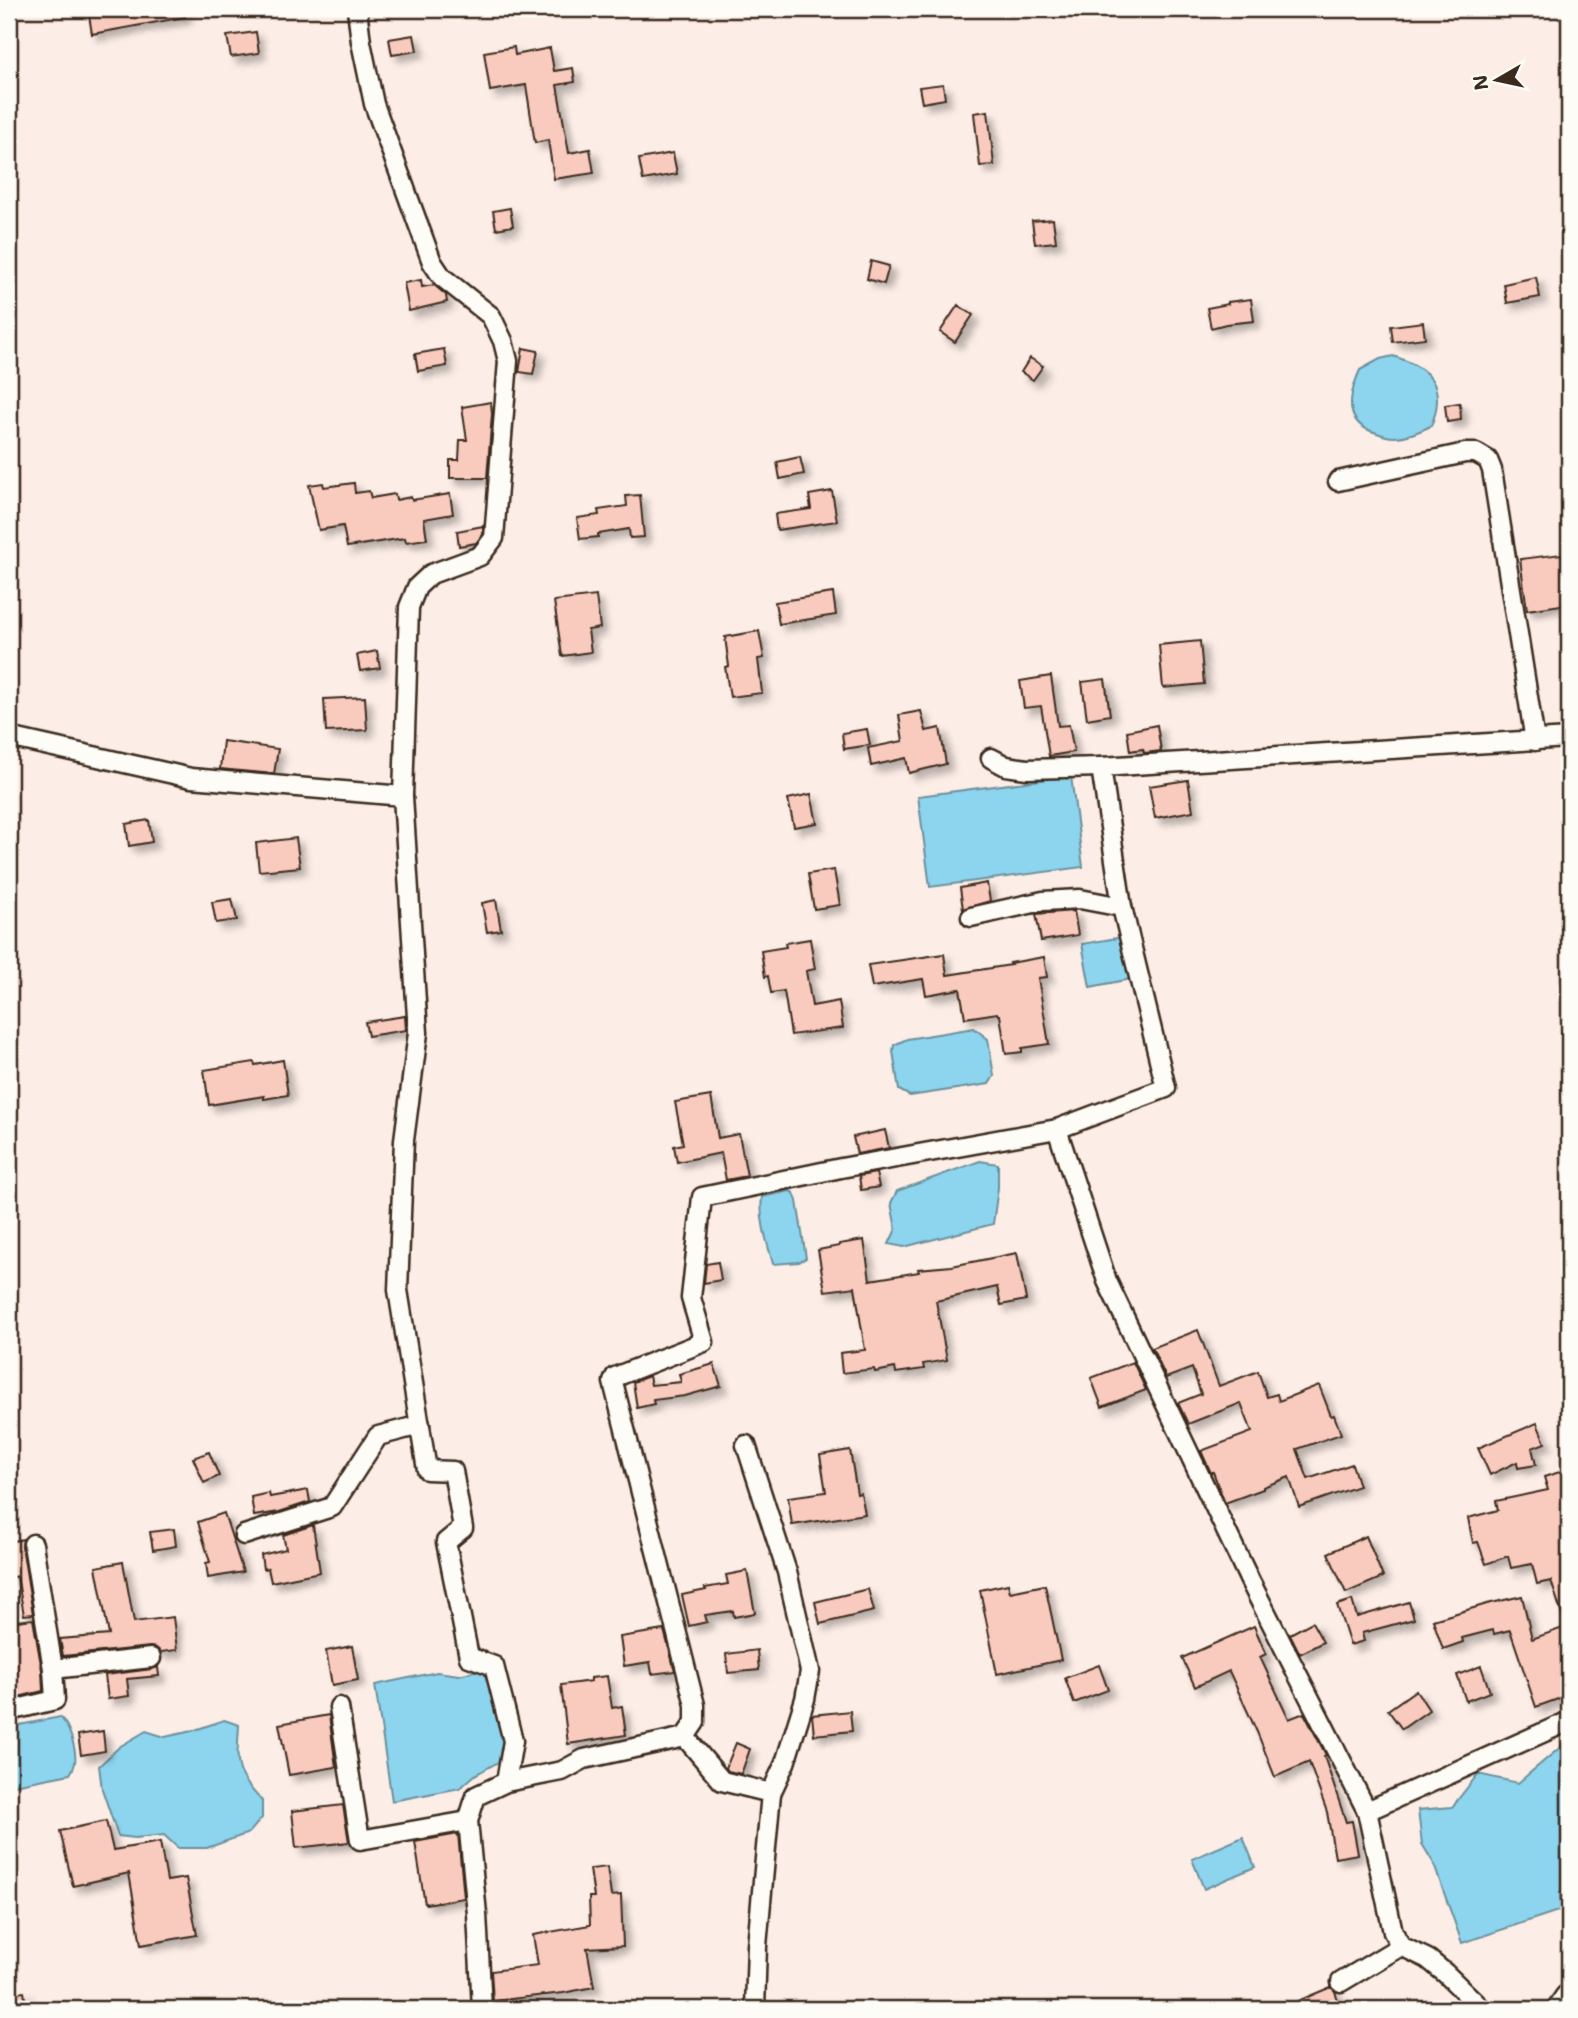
<svg xmlns="http://www.w3.org/2000/svg" width="1578" height="2018" viewBox="0 0 1578 2018" font-family="'Shantell Sans',sans-serif">
  <style>
    .water { fill: #8dd4ef; stroke: #6c909b; stroke-width: 2 }
    .building { fill: #f9cbbe; stroke: #3b2a1e; stroke-width: 2; filter: url(#shadow) }
    .lines { fill: none; stroke-linecap: round; stroke-linejoin: round }
    .minor-casing { stroke: #3b2a1e; stroke-width: 23 }
    .trunk-casing { stroke: #3b2a1e; stroke-width: 33 }
    .minor { stroke: #fdfcf7; stroke-width: 18 }
    .trunk { stroke: #fdfcf7; stroke-width: 28 }
  </style>
  <defs>
    <filter id="shadow"><feDropShadow dx="6" dy="6" stdDeviation="3.5" flood-color="#0004"/></filter>
  </defs>
  <rect width="100%" height="100%" fill="#fcede6"/>
  <filter id="ink" filterUnits="userSpaceOnUse"><feTurbulence type="fractalNoise" baseFrequency=".0143" numOctaves="2"/><feDisplacementMap in="SourceGraphic" scale="14" xChannelSelector="R" yChannelSelector="G"/><feConvolveMatrix kernelMatrix="1 2 1 2 8 2 1 2 1" color-interpolation-filters="sRGB"/></filter>
  <g filter="url(#ink)">
    <g class="water">
      <path d="M1393,356c38,12 54,30 38,70 -11,5 -24,11 -37,11 -6,0 -12,-2 -17,-4 -34,-9 -29,-36 -17,-63l20,-11z"/>
      <polygon points="1071,776 1083,867 930,887 918,796"/>
      <polygon points="1123,937 1131,979 1090,987 1082,944"/>
      <polygon points="974,1028 988,1039 994,1076 989,1084 910,1096 899,1090 893,1051 894,1045 907,1039"/>
      <polygon points="980,1161 998,1164 998,1188 993,1224 904,1247 889,1244 896,1229 891,1203 897,1191"/>
      <path d="M790,1191l4,2 3,8 9,57 -7,4 -26,2c-6,-22 -14,-45 -11,-67z"/>
      <polygon points="482,1669 493,1681 506,1750 500,1761 475,1775 460,1788 392,1801 375,1685 437,1672 459,1675"/>
      <path d="M60,1717c9,8 17,33 15,46 -1,5 -2,7 -5,11l-61,12v-59z"/>
      <path d="M224,1720l15,5c-2,39 -6,46 23,76v17l-13,15 -42,15h-29l-14,-13 -29,3 -17,-2 -16,-47 -3,-23 20,-19 27,-16 19,6 27,-6z"/>
      <polygon points="1569,1740 1569,1889 1560,1892 1561,1910 1462,1943 1433,1862 1422,1844 1418,1810 1452,1807 1478,1774 1518,1783"/>
      <polygon points="1243,1837 1255,1867 1204,1889 1192,1859"/>
    </g>
    <g class="building">
      <polygon points="88,9 184,9 185,17 92,34"/>
      <polygon points="256,32 259,53 231,57 227,36"/>
      <polygon points="414,35 417,51 392,55 389,39"/>
      <polygon points="514,47 515,55 550,48 554,71 573,68 575,82 557,85 569,153 590,149 594,173 554,179 548,140 535,143 526,85 490,91 484,52"/>
      <polygon points="943,84 945,99 922,103 919,87"/>
      <polygon points="988,111 994,165 980,166 974,113"/>
      <polygon points="673,153 677,174 643,180 639,159"/>
      <polygon points="510,208 513,226 496,229 493,211"/>
      <polygon points="1053,219 1056,242 1035,244 1032,221"/>
      <polygon points="871,261 889,266 884,284 867,279"/>
      <polygon points="1536,277 1540,297 1507,303 1504,284"/>
      <polygon points="421,280 422,287 434,285 446,295 447,302 409,311 404,283"/>
      <polygon points="1251,299 1254,321 1226,324 1211,328 1207,308 1228,304 1228,302"/>
      <polygon points="958,305 973,315 955,342 940,332"/>
      <polygon points="1423,322 1425,338 1393,342 1391,326"/>
      <polygon points="523,348 538,351 533,374 519,372"/>
      <polygon points="444,349 447,366 418,371 415,354"/>
      <polygon points="1030,358 1043,366 1033,380 1021,372"/>
      <polygon points="491,402 492,414 487,478 450,478 450,460 459,460 460,440 467,440 462,407"/>
      <polygon points="1460,403 1461,420 1447,422 1445,405"/>
      <polygon points="800,457 804,474 780,479 777,462"/>
      <polygon points="323,483 324,487 354,483 355,493 369,491 371,498 395,494 396,500 411,497 412,500 450,494 453,514 424,519 427,539 406,542 405,538 347,547 343,526 319,530 309,485"/>
      <polygon points="832,491 837,521 777,530 775,514 811,509 809,495"/>
      <polygon points="640,495 644,537 630,538 629,529 598,534 598,537 580,539 577,518 599,515 598,510 627,506 626,496"/>
      <polygon points="483,526 483,534 476,543 459,546 457,531"/>
      <polygon points="1562,554 1568,604 1527,610 1520,559"/>
      <polygon points="833,593 836,615 779,624 775,602"/>
      <polygon points="596,596 600,628 588,630 591,652 562,656 554,601"/>
      <polygon points="759,631 764,658 758,659 762,693 730,697 725,667 729,666 725,637"/>
      <polygon points="1200,641 1204,684 1163,688 1159,645"/>
      <polygon points="377,651 380,668 360,671 357,655"/>
      <polygon points="1051,676 1058,726 1069,725 1074,752 1049,756 1041,706 1024,708 1020,681"/>
      <polygon points="1105,679 1110,715 1087,719 1082,682"/>
      <polygon points="365,697 367,730 326,732 324,699"/>
      <polygon points="921,711 926,731 940,728 946,764 909,773 906,758 871,766 868,748 903,741 899,715"/>
      <polygon points="1157,725 1161,751 1144,753 1143,749 1130,751 1127,731"/>
      <polygon points="867,729 870,745 844,749 842,733"/>
      <polygon points="223,741 278,749 274,774 220,769"/>
      <polygon points="1188,780 1193,811 1155,818 1149,786"/>
      <polygon points="811,794 817,823 794,827 788,799"/>
      <polygon points="149,820 152,842 129,846 126,824"/>
      <polygon points="296,838 300,867 259,871 256,843"/>
      <polygon points="834,870 840,905 814,909 808,874"/>
      <polygon points="987,883 990,901 963,909 960,888"/>
      <polygon points="232,899 237,920 216,923 212,902"/>
      <polygon points="496,900 501,930 487,932 482,903"/>
      <polygon points="1074,911 1078,935 1041,941 1036,914"/>
      <polygon points="810,939 815,969 806,971 812,1006 839,1001 843,1028 791,1035 784,991 771,993 768,976 765,977 761,951 786,947 785,943"/>
      <polygon points="944,954 947,975 1011,965 1010,963 1044,957 1047,977 1038,978 1049,1044 1022,1048 1022,1052 1006,1054 1000,1015 998,1015 997,1013 965,1018 960,989 926,995 923,979 872,987 868,965"/>
      <polygon points="405,1016 406,1030 368,1036 365,1022"/>
      <polygon points="283,1060 288,1095 264,1099 264,1096 209,1105 204,1070 254,1062 255,1065"/>
      <polygon points="711,1096 718,1138 739,1134 747,1176 726,1180 721,1153 677,1162 674,1146 683,1144 675,1102"/>
      <polygon points="885,1130 889,1148 857,1154 853,1137"/>
      <polygon points="876,1173 879,1187 861,1190 859,1176"/>
      <polygon points="864,1240 870,1280 919,1272 918,1269 952,1266 1017,1253 1026,1300 1001,1305 997,1287 936,1301 947,1360 923,1364 924,1369 896,1373 895,1368 875,1372 874,1369 842,1373 840,1353 865,1350 855,1287 825,1291 818,1250 839,1246 839,1244"/>
      <polygon points="718,1262 721,1280 704,1283 706,1264"/>
      <polygon points="1198,1330 1219,1386 1258,1371 1267,1397 1277,1394 1279,1401 1319,1385 1331,1416 1334,1415 1341,1434 1297,1449 1308,1479 1352,1464 1359,1486 1299,1507 1289,1477 1263,1487 1263,1489 1225,1503 1213,1472 1211,1473 1201,1451 1252,1432 1241,1403 1188,1424 1178,1403 1201,1394 1192,1368 1166,1378 1152,1348"/>
      <polygon points="1133,1362 1146,1390 1102,1407 1091,1378"/>
      <polygon points="714,1364 721,1386 685,1396 653,1400 654,1404 637,1408 633,1382 649,1376 651,1385 681,1382 679,1374"/>
      <polygon points="1537,1423 1545,1443 1532,1448 1536,1465 1518,1468 1517,1462 1490,1475 1478,1448"/>
      <polygon points="850,1450 857,1494 861,1493 865,1514 792,1525 788,1497 826,1492 820,1455"/>
      <polygon points="209,1452 219,1476 204,1483 193,1458"/>
      <polygon points="1569,1469 1569,1695 1536,1707 1510,1630 1494,1634 1493,1630 1462,1638 1463,1642 1443,1649 1433,1620 1487,1604 1522,1596 1532,1639 1566,1627 1551,1581 1537,1584 1532,1564 1511,1568 1508,1556 1486,1564 1478,1542 1473,1543 1468,1518 1498,1510 1496,1501 1548,1490 1544,1477"/>
      <polygon points="308,1490 310,1502 279,1512 254,1516 251,1497 269,1493 270,1497"/>
      <polygon points="224,1513 243,1572 208,1578 206,1563 210,1562 198,1522"/>
      <polygon points="313,1525 320,1572 271,1582 268,1568 263,1569 261,1555 286,1549 283,1535"/>
      <polygon points="174,1529 176,1546 153,1550 150,1532"/>
      <polygon points="1366,1536 1383,1577 1346,1593 1328,1553"/>
      <polygon points="23,1539 22,1546 33,1614 24,1615 17,1576 9,1578 9,1542"/>
      <polygon points="123,1562 134,1622 173,1617 177,1650 161,1652 156,1648 150,1647 63,1656 60,1639 109,1635 96,1567"/>
      <polygon points="747,1571 755,1613 734,1617 733,1611 705,1615 707,1622 689,1626 682,1595 706,1590 705,1588 728,1584 726,1575"/>
      <polygon points="1008,1584 1010,1592 1045,1585 1061,1660 997,1674 980,1590"/>
      <polygon points="868,1589 874,1611 820,1624 815,1602"/>
      <polygon points="1352,1600 1357,1617 1409,1602 1414,1619 1362,1633 1364,1641 1350,1645 1337,1605"/>
      <polygon points="33,1619 42,1670 43,1691 10,1699 9,1622"/>
      <polygon points="1312,1622 1323,1642 1300,1654 1290,1634"/>
      <polygon points="1254,1626 1266,1654 1260,1657 1289,1719 1304,1713 1326,1755 1324,1756 1346,1822 1352,1821 1358,1854 1335,1858 1327,1812 1309,1762 1275,1777 1257,1732 1229,1671 1195,1687 1182,1658"/>
      <polygon points="664,1630 675,1671 652,1674 650,1662 624,1666 620,1637"/>
      <polygon points="352,1646 358,1680 332,1685 326,1651"/>
      <polygon points="757,1650 759,1670 728,1673 726,1654"/>
      <polygon points="1099,1665 1108,1690 1074,1703 1065,1678"/>
      <polygon points="1481,1666 1490,1692 1466,1701 1457,1675"/>
      <polygon points="158,1667 159,1676 127,1679 129,1696 108,1699 105,1675 152,1669"/>
      <polygon points="607,1676 612,1708 622,1706 626,1735 568,1744 561,1685 591,1681 591,1678"/>
      <polygon points="1416,1690 1429,1710 1402,1729 1388,1710"/>
      <polygon points="850,1711 852,1731 814,1735 812,1715"/>
      <polygon points="329,1715 336,1767 289,1775 279,1724"/>
      <polygon points="103,1731 105,1751 81,1755 78,1735"/>
      <polygon points="736,1743 750,1749 741,1774 728,1771 726,1768"/>
      <polygon points="343,1805 349,1842 296,1848 292,1811"/>
      <polygon points="106,1821 113,1850 160,1842 167,1881 186,1878 197,1935 141,1945 129,1873 73,1886 60,1831"/>
      <polygon points="458,1834 464,1898 425,1904 415,1842"/>
      <polygon points="607,1867 611,1896 621,1895 623,1946 587,1948 594,1987 563,1993 493,2001 491,1971 538,1965 533,1935 590,1925 589,1897 594,1897 590,1869"/>
      <polygon points="1331,1987 1335,1991 1340,2009 1279,2009"/>
      <polygon points="24,1992 27,2009 9,2009 9,1994"/>
    </g>
    <g class="lines">
      <g class="minor-casing">
        <g id="minor">
          <polyline points="357,9 361,42 374,104 432,262 442,277 491,316 503,341 508,361 494,538 480,556 431,574 417,587 409,607 403,796 418,1033 404,1140 398,1290 427,1470 453,1471 463,1528 446,1542 469,1657 494,1666 513,1741 506,1782"/>
          <polyline points="1338,481 1465,453 1476,453 1488,460 1492,470 1535,741"/>
          <polyline points="9,737 191,778 403,796"/>
          <polyline points="991,758 1006,766 1027,769 1101,767"/>
          <polyline points="971,917 1043,901 1080,899 1122,907"/>
          <polyline points="746,1445 787,1572 810,1671 805,1699 785,1763 771,1793"/>
          <polyline points="244,1535 332,1507 378,1436 420,1425"/>
          <polyline points="53,1669 151,1658"/>
          <polyline points="339,1707 360,1840 468,1821"/>
          <polyline points="9,1711 55,1700 53,1669 33,1544"/>
          <polyline points="1367,1811 1569,1721"/>
          <polyline points="1341,1982 1401,1946"/>
          <polyline points="482,2009 477,1914 468,1821 476,1796 506,1782 562,1771 584,1759 685,1737"/>
          <polyline points="755,2009 757,1946 771,1793 722,1781 685,1737 695,1722 695,1705 613,1382 615,1377 704,1342 691,1298 702,1197 841,1168 1057,1129"/>
          <polyline points="1482,2009 1445,1973 1428,1959 1401,1946 1393,1932 1367,1811 1250,1581 1107,1281 1057,1129 1166,1088 1122,907 1101,767 1569,738"/>
        </g>
      </g>
      <g class="trunk-casing">
        <polyline id="trunk" points="1562,2009 1569,1999"/>
      </g>
      <use href="#minor" class="minor"/>
      <use href="#trunk" class="trunk"/>
    </g>
  </g>
  <rect width="1578" height="2018" fill="none" stroke="#fdfcf7" stroke-width="35"/>
  <rect x="18" y="18" width="1543" height="1983" fill="none" stroke="#3b2a1e" stroke-width="2.5" filter="url(#ink)"/>
  <g transform="translate(1497 80) rotate(261)" stroke="#fdfcf7" stroke-width="5" paint-order="stroke">
  <path d="M0-5L12 26L0 18L-12 26Z" fill="#3b2a1e"/>
  <text y="-10" font-size="19" font-weight="bold" text-anchor="middle" fill="#3b2a1e">N</text>
  </g>
</svg>
